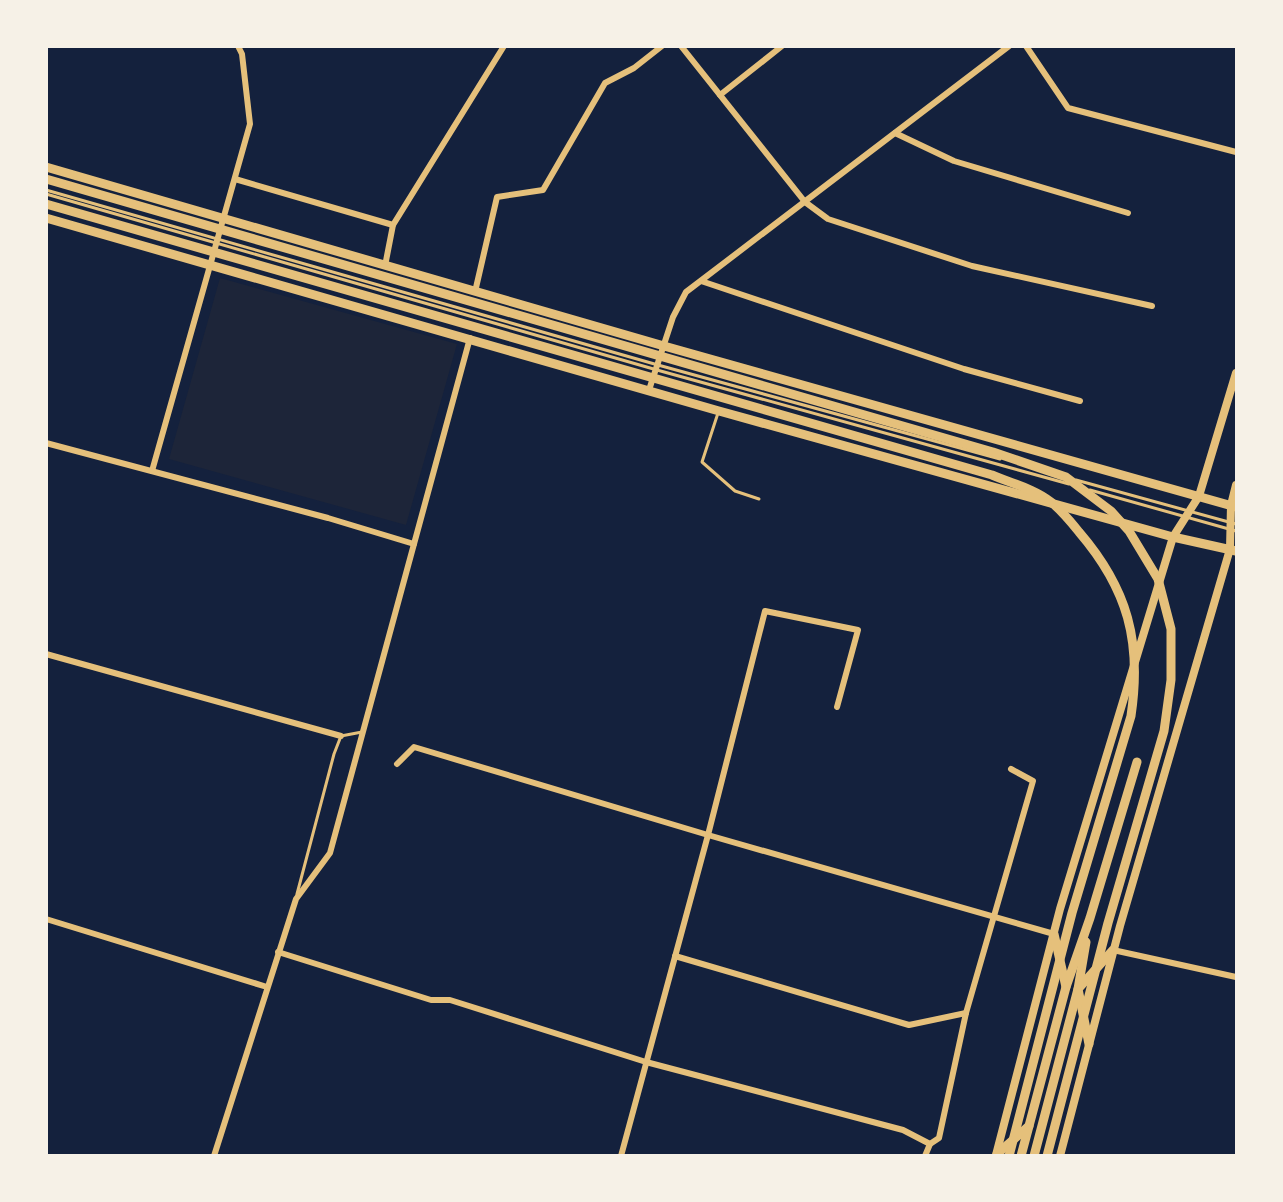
<svg xmlns="http://www.w3.org/2000/svg" width="1283" height="1202" viewBox="0 0 1283 1202" font-family="'Roboto Condensed',sans-serif">
  <style>
    .green { fill: #1d2539 }
    .lines { fill: none; stroke-linecap: round; stroke-linejoin: round }
    .service { stroke: #e5c07b; stroke-width: 3 }
    .minor { stroke: #e5c07b; stroke-width: 6 }
    .secondary { stroke: #e5c07b; stroke-width: 8 }
    .primary { stroke: #e5c07b; stroke-width: 9 }
    .trunk { stroke: #e5c07b; stroke-width: 9 }
  </style>
  <rect width="100%" height="100%" fill="#14213d"/>
  <polygon class="green" points="220,278 457,344 406,525 169,459"/>
  <g class="lines">
    <g class="service">
      <polyline points="46,190 658,365 1000,459"/>
      <polyline points="46,194 657,370 1069,484"/>
      <polyline points="718,413 702,462 735,491 759,499"/>
      <polyline points="1076,480 1236,524"/>
      <polyline points="1090,490 1236,531"/>
      <polyline points="297,894 334,754 341,736 362,732"/>
    </g>
    <g class="minor">
      <polyline points="681,46 805,202 828,219 972,266 1152,306"/>
      <polyline points="1026,46 1068,108 1236,152"/>
      <polyline points="720,95 782,46"/>
      <polyline points="895,133 954,161 1128,213"/>
      <polyline points="235,179 393,225"/>
      <polyline points="385,266 393,225 504,46"/>
      <polyline points="701,281 964,369 1080,401"/>
      <polyline points="475,292 497,197 543,190 605,83 634,68 662,46"/>
      <polyline points="649,390 673,317 686,292 1009,46"/>
      <polyline points="46,443 328,518 414,544"/>
      <polyline points="152,471 250,124 242,54 238,46"/>
      <polyline points="46,654 341,736"/>
      <polyline points="397,764 414,747 708,835 1054,934"/>
      <polyline points="46,919 267,987"/>
      <polyline points="1113,950 1236,977"/>
      <polyline points="278,952 431,1000 450,1000 646,1062 903,1130 930,1144"/>
      <polyline points="675,956 909,1025 966,1013"/>
      <polyline points="214,1156 296,899 330,853 470,338"/>
      <polyline points="621,1156 708,835 765,611 858,630 837,707"/>
      <polyline points="925,1156 930,1144 939,1138 966,1013 1033,781 1011,769"/>
    </g>
    <g class="secondary">
      <polyline points="996,1155 1060,909 1173,537 1199,496 1236,373"/>
      <polyline points="1060,1156 1120,926 1230,549 1231,505 1236,485"/>
    </g>
    <g class="primary">
      <polyline points="46,167 664,346 1236,507"/>
      <polyline points="46,218 719,411 1173,537 1236,551"/>
      <polyline points="1054,934 1066,987"/>
      <polyline points="1089,1044 1078,989 1113,950"/>
      <polyline points="997,1154 1029,1126"/>
      <polyline points="1021,1156 1066,987 1090,918 1137,762"/>
      <polyline points="1034,1156 1078,989 1086,942"/>
    </g>
    <g class="trunk">
      <polyline points="46,179 993,452 1066,477 1111,511 1129,531 1158,579 1171,629 1171,680 1164,731 1108,923 1047,1156"/>
      <path d="M46,204l946,271c19,8 43,14 59,27 10,8 20,20 28,30 49,57 63,110 52,184l-59,197 -63,243"/>
    </g>
  </g>
  <rect width="1283" height="1202" fill="none" stroke="#f6f1e7" stroke-width="96"/>
</svg>
